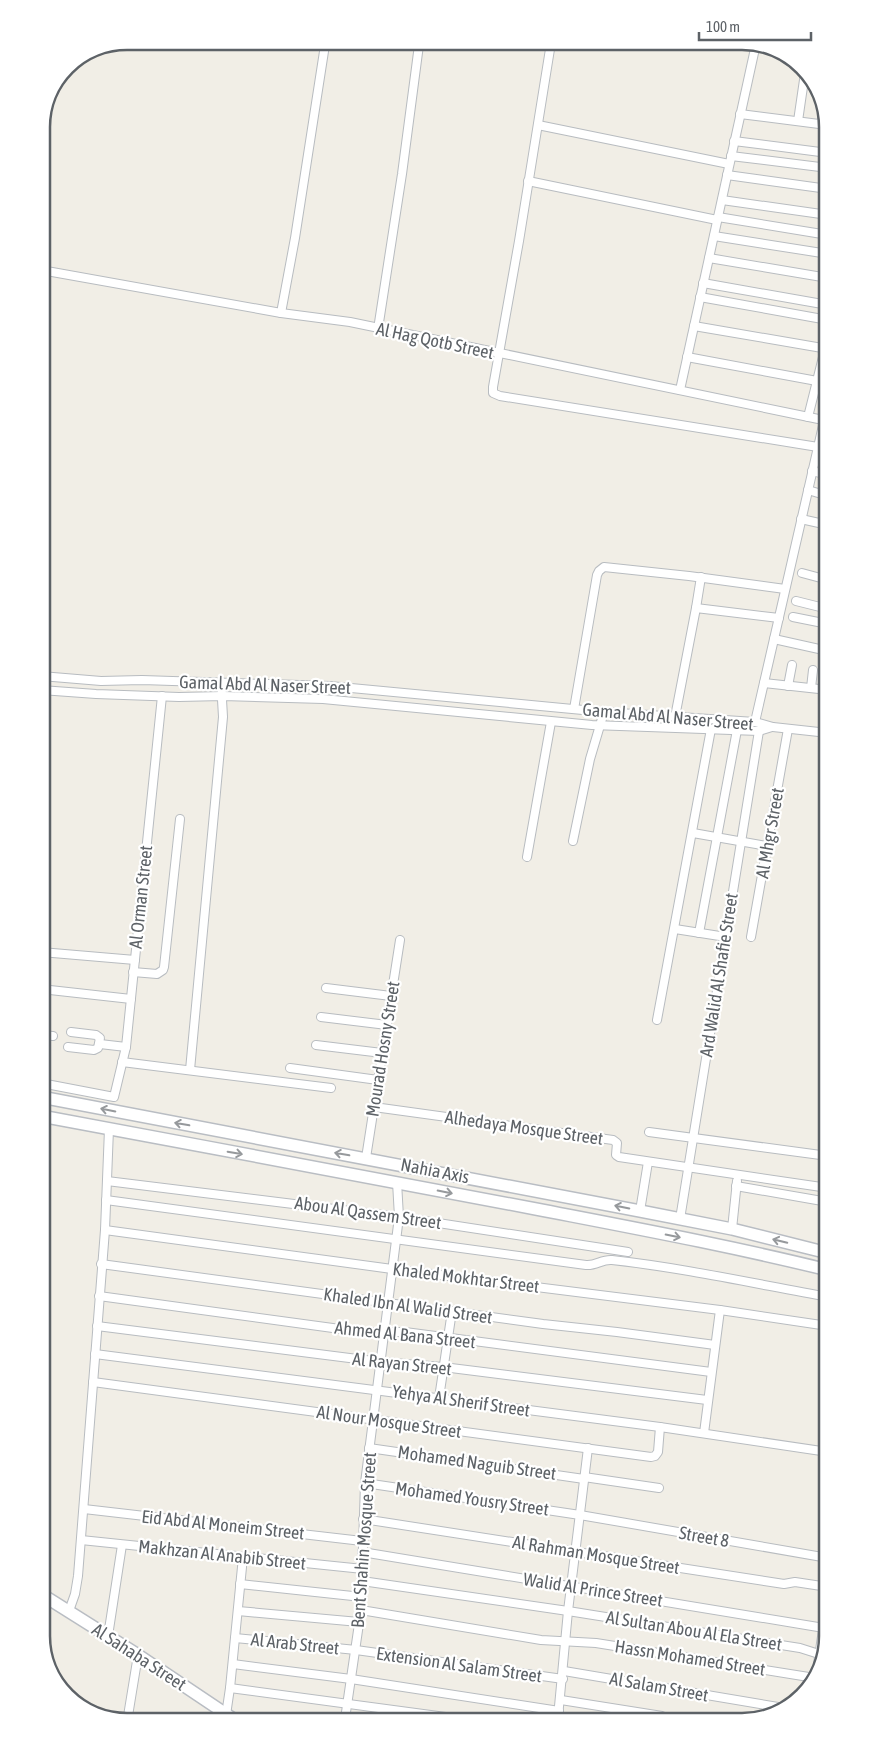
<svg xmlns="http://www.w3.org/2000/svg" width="869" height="1763" viewBox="0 0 869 1763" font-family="'Asap Condensed',sans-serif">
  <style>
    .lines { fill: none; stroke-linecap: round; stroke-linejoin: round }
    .street-casing { stroke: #b8bcc0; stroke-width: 10 }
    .secondary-casing { stroke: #b9bdc3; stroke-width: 14 }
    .street { stroke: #fff; stroke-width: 8 }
    .secondary { stroke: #fff; stroke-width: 11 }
    .oneway { stroke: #96999c }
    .labels { text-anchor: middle; stroke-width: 4.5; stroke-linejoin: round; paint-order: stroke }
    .street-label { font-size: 18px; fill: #5d6267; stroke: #fff }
    .rim { fill: none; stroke: #5d6267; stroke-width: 2.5 }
  </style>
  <rect width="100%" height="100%" fill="#f1eee6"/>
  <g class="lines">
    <g class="street-casing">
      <g id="street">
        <polyline points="551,43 519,241 493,387 493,393 500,396 818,447"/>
        <polyline points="740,114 827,125"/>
        <polyline points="798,121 805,73"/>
        <polyline points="821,124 824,108"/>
        <polyline points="538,125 729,164"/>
        <polyline points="734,141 828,153"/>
        <polyline points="731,156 828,168"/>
        <polyline points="727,175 828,189"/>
        <polyline points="528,181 717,220"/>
        <polyline points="722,200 828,215"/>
        <polyline points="718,217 828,235"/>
        <polyline points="714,236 828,254"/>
        <polyline points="709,258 828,278"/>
        <polyline points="41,270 281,313 350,322 828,421"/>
        <polyline points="703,283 828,305"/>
        <polyline points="700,297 828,320"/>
        <polyline points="281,313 295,238 325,45"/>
        <polyline points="694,326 828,349"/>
        <polyline points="378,329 402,174 419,45"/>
        <polyline points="687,357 817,381"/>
        <polyline points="680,390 756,44"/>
        <polyline points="808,417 825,349"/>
        <polyline points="812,471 828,475"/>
        <polyline points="808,490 828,496"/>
        <polyline points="801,519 828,525"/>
        <polyline points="802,573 828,580"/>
        <polyline points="796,601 828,609"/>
        <polyline points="696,608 701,577"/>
        <polyline points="793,617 828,624"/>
        <polyline points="774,639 828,651"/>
        <polyline points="41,676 101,681 142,680 330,686 604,712 755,722 773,727 828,733"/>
        <polyline points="764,683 828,690"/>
        <polyline points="788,686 792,665"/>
        <polyline points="811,688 813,670"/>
        <polyline points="41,690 96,694 179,697 223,696 323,699 592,725 759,731 772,727"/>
        <polyline points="574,709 597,575 599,571 604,567 689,576 785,589"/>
        <polyline points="675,717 696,608 779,618"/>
        <polyline points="755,722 824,421"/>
        <polyline points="693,833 767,846"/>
        <polyline points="573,841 590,759 604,712"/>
        <polyline points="527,857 551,722"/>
        <polyline points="675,929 726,937"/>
        <polyline points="699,933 737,730"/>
        <polyline points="751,937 788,729"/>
        <polyline points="41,952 135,960"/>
        <polyline points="133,972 157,974 163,970 164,967 180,819"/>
        <polyline points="326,988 391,996"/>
        <polyline points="41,989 131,999"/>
        <polyline points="321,1017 387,1025"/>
        <polyline points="657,1020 711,729"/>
        <polyline points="41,1035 53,1036"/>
        <polyline points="100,1044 126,1047"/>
        <polyline points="316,1045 382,1053"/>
        <polyline points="68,1047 94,1050 98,1048 100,1038 96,1035 71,1032"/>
        <polyline points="122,1062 331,1088"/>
        <polyline points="290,1068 378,1080"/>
        <polyline points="190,1070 223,717 221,682"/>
        <polyline points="41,1083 114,1097 126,1047 162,696"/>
        <polyline points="374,1107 613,1140 617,1143 616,1155 619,1157 828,1188"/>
        <polyline points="649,1132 828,1156"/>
        <polyline points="366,1158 400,940"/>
        <polyline points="107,1181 399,1217 628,1252"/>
        <polyline points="736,1186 828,1202"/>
        <path d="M106,1200l480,65c10,1 16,-6 26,-5 72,8 144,24 216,37"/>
        <polyline points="640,1211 648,1162"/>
        <polyline points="680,1219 759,731"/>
        <polyline points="732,1229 737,1181"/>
        <polyline points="105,1230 392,1269 720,1310 828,1326"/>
        <polyline points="101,1264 543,1324 617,1332 715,1345"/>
        <polyline points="99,1296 362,1332 405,1332 711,1372"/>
        <polyline points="97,1326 381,1362 443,1367 707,1400"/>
        <polyline points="95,1354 660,1427 828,1452"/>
        <polyline points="93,1382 651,1457 655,1456 658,1452 660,1427"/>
        <polyline points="439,1398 452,1311"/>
        <polyline points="704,1433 720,1310"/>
        <polyline points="369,1448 584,1479"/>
        <polyline points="584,1477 659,1488"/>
        <polyline points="365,1483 580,1515 828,1558"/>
        <polyline points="84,1509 362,1541"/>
        <polyline points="363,1519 784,1584 795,1582 828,1587"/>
        <polyline points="81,1540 363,1569"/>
        <polyline points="362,1552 824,1628"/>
        <polyline points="362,1581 568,1611 800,1648 822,1655"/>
        <polyline points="240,1584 362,1597"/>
        <polyline points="361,1610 541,1640 596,1643 815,1678"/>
        <polyline points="69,1611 75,1594 78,1576 105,1230 109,1129"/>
        <polyline points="238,1611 359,1622"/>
        <polyline points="108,1636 122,1545"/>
        <polyline points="235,1638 356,1650 563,1679"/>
        <polyline points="233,1664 351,1679 559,1711"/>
        <polyline points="564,1671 784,1708"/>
        <polyline points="817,1671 828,1595"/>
        <polyline points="230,1688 453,1718"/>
        <polyline points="561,1700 662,1716"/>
        <polyline points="226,1715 230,1688 243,1557"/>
        <polyline points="558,1717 568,1611 588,1448"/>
        <polyline points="345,1719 361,1610 365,1483 399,1217 397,1182"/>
        <polyline points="127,1722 138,1655"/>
      </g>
    </g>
    <g class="secondary-casing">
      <g id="secondary">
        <polyline points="41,1097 640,1211 732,1229 828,1253"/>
        <path d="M41,1116c165,31 330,61 495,93 98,19 195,37 292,61"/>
        <polyline points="41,1594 138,1655 235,1720"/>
      </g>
    </g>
    <use href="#street" class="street"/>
    <use href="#secondary" class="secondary"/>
  </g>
  <defs><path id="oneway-shaft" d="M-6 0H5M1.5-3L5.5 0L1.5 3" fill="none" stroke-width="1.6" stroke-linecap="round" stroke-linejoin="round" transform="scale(1.25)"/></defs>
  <g class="oneway">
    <use href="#oneway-shaft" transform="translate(108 1110) rotate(-169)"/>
    <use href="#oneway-shaft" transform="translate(182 1124) rotate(-170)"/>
    <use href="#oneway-shaft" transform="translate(235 1153) rotate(10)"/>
    <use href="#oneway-shaft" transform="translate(342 1154) rotate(-170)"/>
    <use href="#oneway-shaft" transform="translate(445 1192) rotate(11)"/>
    <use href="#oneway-shaft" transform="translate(622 1207) rotate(-169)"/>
    <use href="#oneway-shaft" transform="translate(673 1236) rotate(11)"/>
    <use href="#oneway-shaft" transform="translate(780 1241) rotate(-166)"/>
  </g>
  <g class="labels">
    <g class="street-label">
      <text transform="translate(435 341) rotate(12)" y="6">Al Hag Qotb Street</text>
      <text transform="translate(265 685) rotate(2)" y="6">Gamal Abd Al Naser Street</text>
      <text transform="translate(668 717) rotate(5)" y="6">Gamal Abd Al Naser Street</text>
      <text transform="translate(770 833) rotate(-80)" y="6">Al Mhgr Street</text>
      <text transform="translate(141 897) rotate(-84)" y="6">Al Orman Street</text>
      <text transform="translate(719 975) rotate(-81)" y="6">Ard Walid Al Shafie Street</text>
      <text transform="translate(383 1049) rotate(-81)" y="6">Mourad Hosny Street</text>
      <text transform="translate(524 1128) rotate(8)" y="6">Alhedaya Mosque Street</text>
      <text transform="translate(435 1171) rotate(11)" y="6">Nahia Axis</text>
      <text transform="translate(368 1213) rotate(8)" y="6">Abou Al Qassem Street</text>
      <text transform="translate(466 1278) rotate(7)" y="6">Khaled Mokhtar Street</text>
      <text transform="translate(408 1306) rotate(8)" y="6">Khaled Ibn Al Walid Street</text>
      <text transform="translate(405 1335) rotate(6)" y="6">Ahmed Al Bana Street</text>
      <text transform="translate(402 1364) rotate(6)" y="6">Al Rayan Street</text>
      <text transform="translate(461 1401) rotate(8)" y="6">Yehya Al Sherif Street</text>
      <text transform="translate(389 1422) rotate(8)" y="6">Al Nour Mosque Street</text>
      <text transform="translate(477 1463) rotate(8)" y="6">Mohamed Naguib Street</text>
      <text transform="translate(472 1499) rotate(8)" y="6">Mohamed Yousry Street</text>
      <text transform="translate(223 1525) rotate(6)" y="6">Eid Abd Al Moneim Street</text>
      <text transform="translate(704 1537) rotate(10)" y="6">Street 8</text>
      <text transform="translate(364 1540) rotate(-86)" y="6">Bent Shahin Mosque Street</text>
      <text transform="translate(222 1555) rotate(6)" y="6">Makhzan Al Anabib Street</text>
      <text transform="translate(596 1555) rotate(9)" y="6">Al Rahman Mosque Street</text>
      <text transform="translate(593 1590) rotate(9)" y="6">Walid Al Prince Street</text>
      <text transform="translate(694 1631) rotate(9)" y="6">Al Sultan Abou Al Ela Street</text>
      <text transform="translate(295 1644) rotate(6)" y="6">Al Arab Street</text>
      <text transform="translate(139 1657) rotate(33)" y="6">Al Sahaba Street</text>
      <text transform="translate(690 1658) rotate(9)" y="6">Hassn Mohamed Street</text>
      <text transform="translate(459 1665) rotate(8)" y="6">Extension Al Salam Street</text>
      <text transform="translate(659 1687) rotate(10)" y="6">Al Salam Street</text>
    </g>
  </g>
  <path d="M0 0H869V1763H0ZM127 50H742A77 77 0 0 1 819 127V1636A77 77 0 0 1 742 1713H127A77 77 0 0 1 50 1636V127A77 77 0 0 1 127 50Z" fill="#fff" fill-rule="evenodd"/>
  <path class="rim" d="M127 50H742A77 77 0 0 1 819 127V1636A77 77 0 0 1 742 1713H127A77 77 0 0 1 50 1636V127A77 77 0 0 1 127 50Z"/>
  <path d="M699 32v8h112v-8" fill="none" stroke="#5d6267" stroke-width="2.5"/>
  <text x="706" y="32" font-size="15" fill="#5d6267" stroke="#ffffff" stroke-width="4" paint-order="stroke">100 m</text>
</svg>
